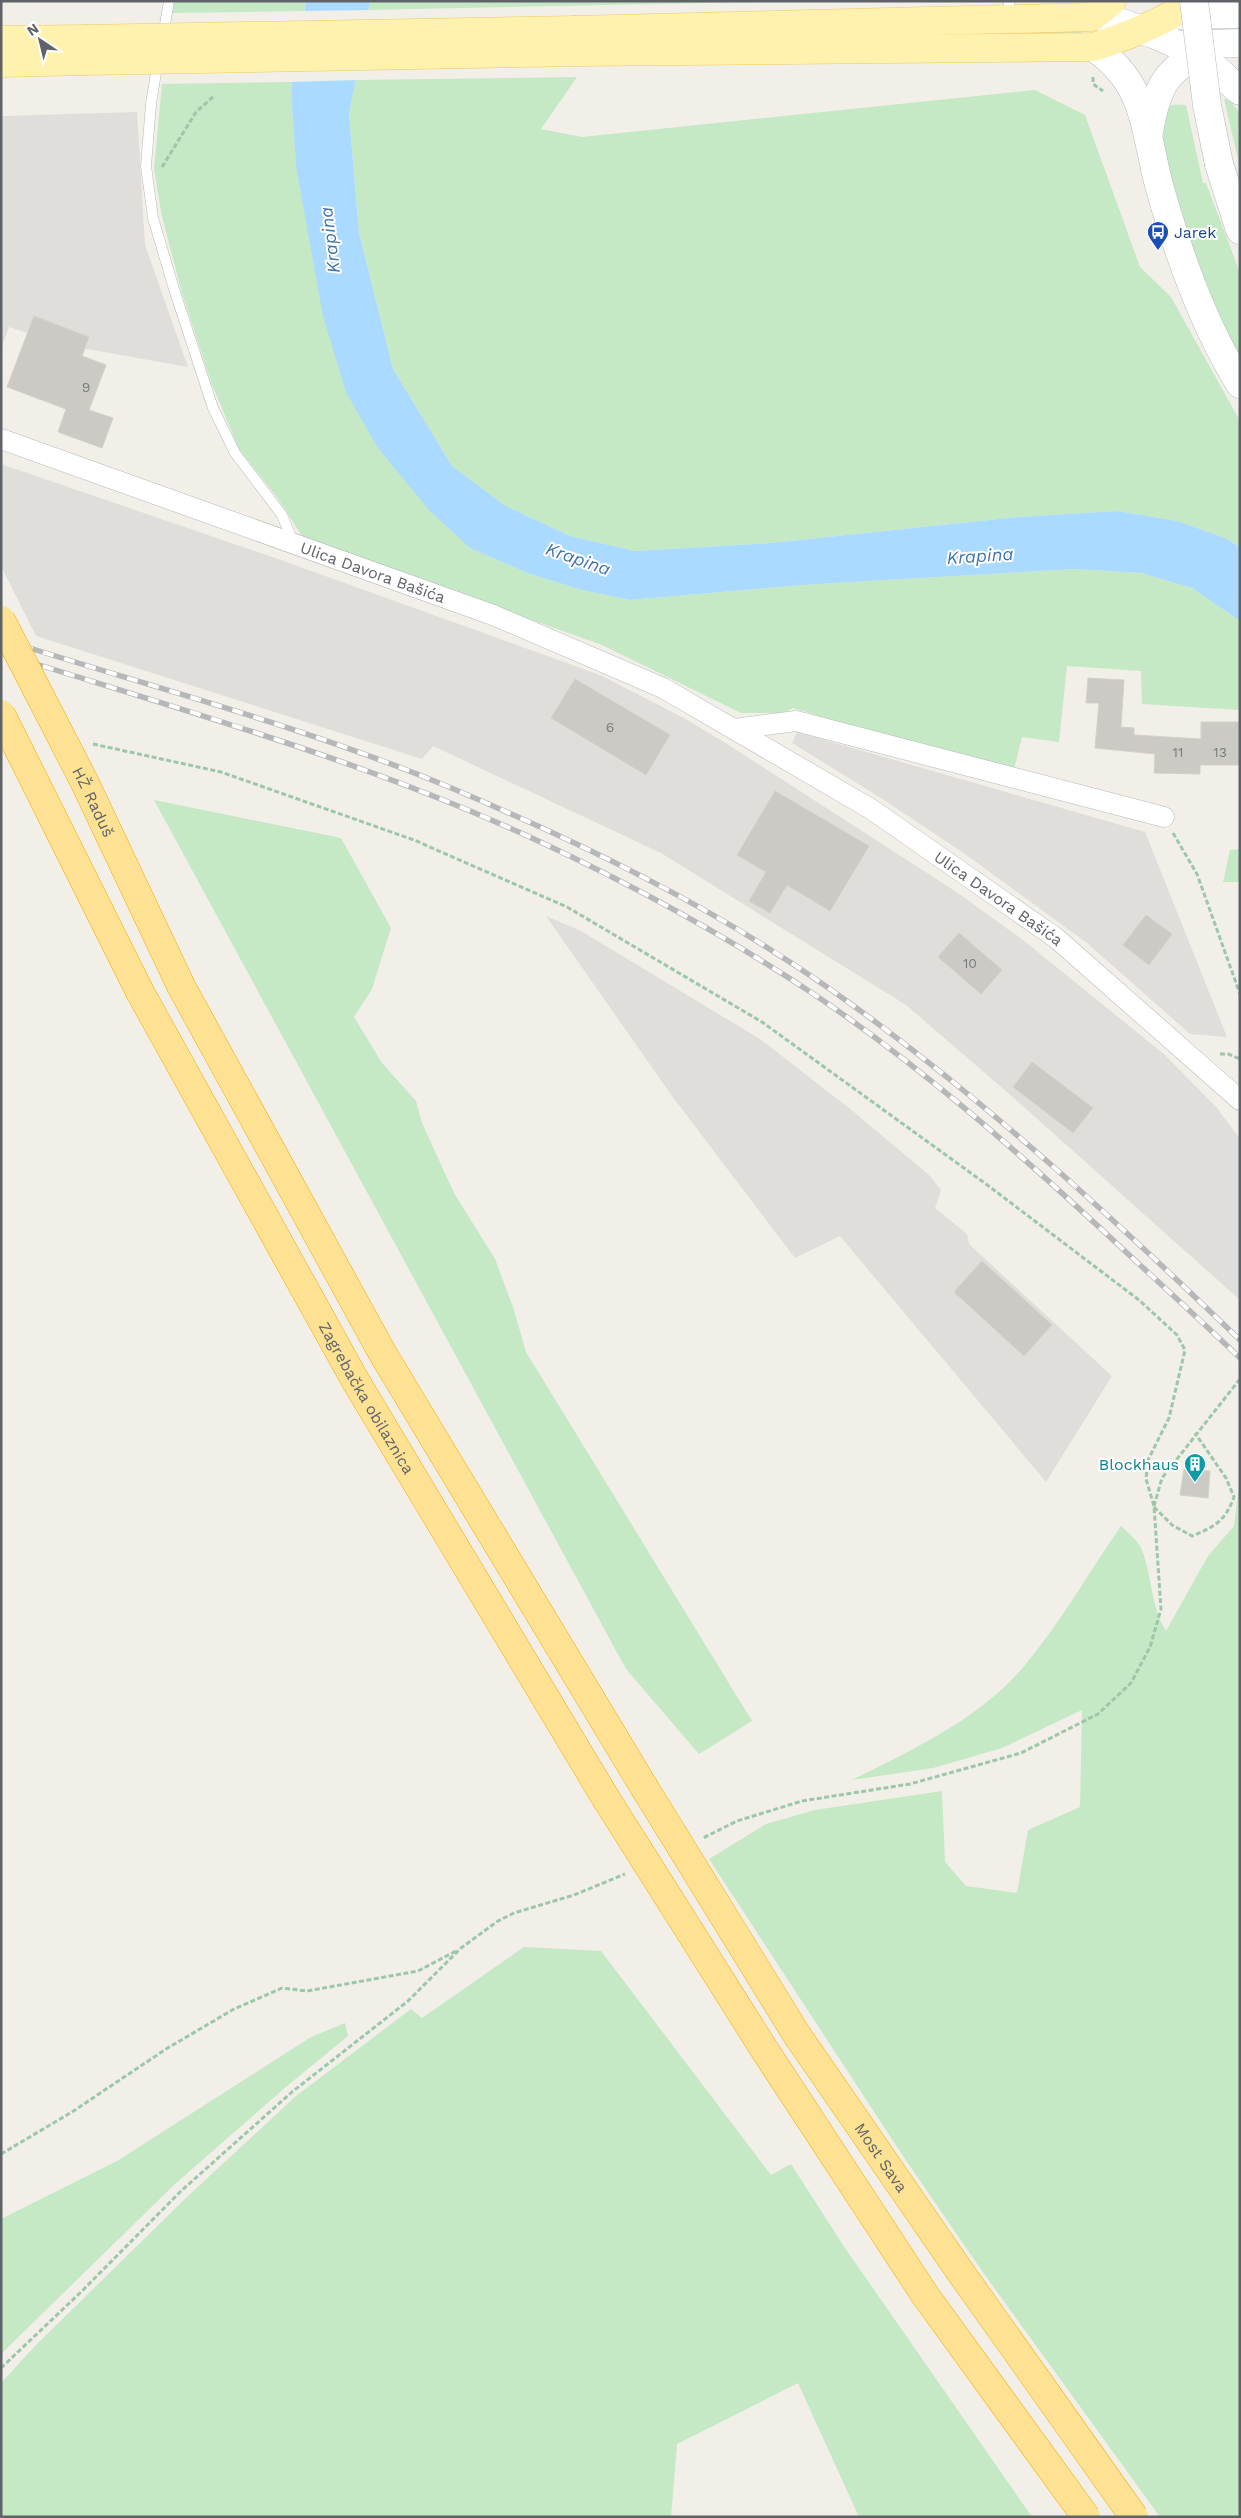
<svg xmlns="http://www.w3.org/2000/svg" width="1241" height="2518" viewBox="0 0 1241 2518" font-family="'Work Sans',sans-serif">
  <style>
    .industrial { fill: #e0deda }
    .green { fill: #c5e8c5 }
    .water { fill: #aadaff }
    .pier { fill: #f1efe8 }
    .building { fill: #cccac5; stroke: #d6d1c6 }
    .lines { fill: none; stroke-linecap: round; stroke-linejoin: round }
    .lane-casing { stroke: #b5b8bc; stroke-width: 11 }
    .street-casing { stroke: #b5b8bc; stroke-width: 21 }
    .secondary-casing { stroke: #b6babf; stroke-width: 29 }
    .primary-casing { stroke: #f2c960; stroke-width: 29 }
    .highway-casing { stroke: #f9ab00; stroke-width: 29 }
    .path { stroke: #9cc7a9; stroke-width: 3; stroke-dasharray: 5 2.5; stroke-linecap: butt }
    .lane { stroke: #fff; stroke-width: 10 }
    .street { stroke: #fff; stroke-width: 20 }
    .secondary { stroke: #fff; stroke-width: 28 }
    .primary { stroke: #fff2af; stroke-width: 28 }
    .highway { stroke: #fde293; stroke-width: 28 }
    .rail-casing { stroke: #b6b7b8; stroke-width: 5.5 }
    .rail { stroke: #fff; stroke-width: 4; stroke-dasharray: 11; stroke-linecap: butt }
    .secondary-bridge-casing { stroke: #b6babf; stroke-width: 29; stroke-linecap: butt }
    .primary-bridge-casing { stroke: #f2c960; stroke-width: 29; stroke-linecap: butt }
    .highway-bridge-casing { stroke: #f9ab00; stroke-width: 29; stroke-linecap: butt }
    .secondary-bridge { stroke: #fff; stroke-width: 28 }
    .primary-bridge { stroke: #fff2af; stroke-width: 28 }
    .highway-bridge { stroke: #fde293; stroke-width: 28 }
    .labels { text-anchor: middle; stroke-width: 4; stroke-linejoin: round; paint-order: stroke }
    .number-label { font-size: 14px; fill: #7a7d7f }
    .transit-label { font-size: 16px; fill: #164399; stroke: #fff; text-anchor: start }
    .street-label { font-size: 16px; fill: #5f6368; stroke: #fff }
    .culture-label { font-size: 16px; fill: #0d838f; stroke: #fff; text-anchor: end }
    .water-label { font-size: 18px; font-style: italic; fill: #4174aa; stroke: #fff }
  </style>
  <rect width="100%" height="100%" fill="#f1efe8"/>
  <g class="industrial">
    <polygon points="137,112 145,245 188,367 65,345 9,327 1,349 1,116"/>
    <polygon points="1,464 278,559 600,675 684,718 727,744 958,893 1023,940 1165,1055 1217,1108 1240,1139 1240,1300 1015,1099 906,1005 661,853 433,746 422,759 36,636 1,566"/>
    <polygon points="797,732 1145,832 1227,1037 1190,1034 1087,943 965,854 884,800 792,743"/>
    <polygon points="546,916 581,931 760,1039 854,1112 930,1176 941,1190 935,1208 967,1234 969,1244 1112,1376 1046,1482 840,1236 795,1258 672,1096"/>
  </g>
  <g class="green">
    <polygon points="175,1 306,1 304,11 171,13"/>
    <polygon points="370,1 806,1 368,10"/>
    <polygon points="1008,29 1087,29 1078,35 1007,37"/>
    <polygon points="577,77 541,129 582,137 1035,90 1085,115 1140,267 1171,297 1240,421 1240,547 1223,537 1177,521 1118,511 1019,517 771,543 635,551 570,536 504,505 452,466 393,369 359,233 349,114 355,80"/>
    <polygon points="293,82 291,92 296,166 470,548 527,573 582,590 630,600 802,585 1074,569 1141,573 1192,588 1240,621 1240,710 1142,704 1141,671 1067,666 1059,742 1022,737 1013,774 793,708 783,713 741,713 602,645 304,539 277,497 239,449 211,382 182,293 162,217 154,169 162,84"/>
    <polygon points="1224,99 1228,99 1240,113 1240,167"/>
    <path d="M1186,105l17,78h3l34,90v83c-20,-34 -101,-219 -73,-249 4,-3 13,-2 19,-2z"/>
    <polygon points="154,800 341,838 391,928 372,989 354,1017 382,1063 416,1101 422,1123 454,1193 495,1259 513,1307 526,1352 752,1721 699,1754 626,1669"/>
    <polygon points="1240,849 1240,882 1223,882 1230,850"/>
    <path d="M1240,1480v1037h-80l-178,-246 -81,-118 -192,-294 57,-35 49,-14 127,-19 3,71 21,24 51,7 11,-63 52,-23 2,-97 -80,38 -69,20 -81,12c62,-31 128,-61 173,-115 36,-43 64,-93 96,-139 6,6 15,13 19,20 13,27 9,57 26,85l42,-75 26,-30z"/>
    <polygon points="524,1947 601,1951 771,2175 791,2164 845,2248 1032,2517 859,2517 798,2383 677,2444 671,2517 1,2517 1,2383 36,2345 188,2196 296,2096 411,2009 422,2018"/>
    <polygon points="345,2023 348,2036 287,2086 175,2184 1,2354 1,2219 117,2161 311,2037"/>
  </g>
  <polygon class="water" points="306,1 370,1 349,114 359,233 393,369 452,466 504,505 570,536 635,551 771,543 1019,517 1118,511 1177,521 1223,537 1240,547 1240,621 1192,588 1141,573 1074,569 802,585 630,600 582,590 527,573 470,548 429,510 378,448 346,392 323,316 296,166 291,92"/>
  <polygon class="pier" points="371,10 358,80 291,82 302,11"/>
  <g class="building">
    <polygon points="34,316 89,337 82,356 106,365 89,410 113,418 102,448 58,432 66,409 7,387"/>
    <polygon points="1088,678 1124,680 1121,727 1134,728 1134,735 1201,739 1201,722 1240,722 1240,765 1200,765 1200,774 1154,773 1155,754 1095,748 1099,703 1086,703"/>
    <polygon points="575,679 670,735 646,775 551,718"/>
    <polygon points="775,791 869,846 830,911 787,885 770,913 749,901 766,872 737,855"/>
    <polygon points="1146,915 1172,934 1149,965 1123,945"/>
    <polygon points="959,933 1002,970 981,994 938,957"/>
    <polygon points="1032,1062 1093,1108 1073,1133 1013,1087"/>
    <polygon points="982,1261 1052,1325 1024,1356 954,1292"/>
    <polygon points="1184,1469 1210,1471 1208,1498 1180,1495"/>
  </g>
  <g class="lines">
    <g class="lane-casing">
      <g id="lane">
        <polyline points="1009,1 1009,18"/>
        <polyline points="163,36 169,1"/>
        <polyline points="158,60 151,104 146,166 153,218 174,289 213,408 235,453 282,515 293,542"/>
      </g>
    </g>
    <g class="street-casing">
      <g id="street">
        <path id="s1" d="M1,439l492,176 170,73 208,121 185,129 184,162"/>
        <polyline points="734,729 796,721 1164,817"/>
      </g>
    </g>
    <g class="secondary-casing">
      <g id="secondary">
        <polyline points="1171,15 1240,14"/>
        <path d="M1102,17c36,11 75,23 106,46 12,8 21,19 32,28"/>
        <polyline points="1177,45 1240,43"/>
        <path d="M1093,47c46,31 50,66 61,117 5,25 13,49 21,74 16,49 37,101 65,146"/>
        <path d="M1149,132c8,-49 18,-62 61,-86"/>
        <polyline points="1219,164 1240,230"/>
      </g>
    </g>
    <g class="primary-casing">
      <g id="primary">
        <polyline points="576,30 1092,17 1112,1"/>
        <polyline points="1,40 85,39"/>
        <path d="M578,52l515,-5c36,-11 69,-24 101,-46"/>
        <polyline points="1,63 86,61"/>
      </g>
    </g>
    <g class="highway-casing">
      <g id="highway">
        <polyline points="181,986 383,1354 644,1787"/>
        <path id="s2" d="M140,992l215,388 250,417"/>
      </g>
    </g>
    <g class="path">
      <polyline points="1093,77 1093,84 1103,91"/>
      <polyline points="162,167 196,112 215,95"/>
      <polyline points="93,744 221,772 414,840 567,907 762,1022 986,1184 1139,1300 1177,1335 1185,1350 1169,1418 1148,1460 1146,1479 1154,1506 1161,1609 1150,1647 1131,1683 1098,1714 1021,1753 910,1784 802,1801 737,1821 703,1838"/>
      <polyline points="1173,833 1197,874 1240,994"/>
      <polyline points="1220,1054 1228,1054 1240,1059"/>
      <polyline points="1154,1506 1162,1478 1240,1379"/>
      <path d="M1154,1507l18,18 20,11c24,-10 33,-15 42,-39l-8,-19 -31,-45"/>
      <polyline points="1,2154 72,2112 166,2049 234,2009 282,1988 307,1991 418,1971 456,1951"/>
      <polyline points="1,2368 81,2292 181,2191 292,2092 408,2001 461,1948 498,1921 514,1913 574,1895 625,1874"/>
    </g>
    <use href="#lane" class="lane"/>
    <use href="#street" class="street"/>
    <use href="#secondary" class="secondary"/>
    <use href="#primary" class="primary"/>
    <use href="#highway" class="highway"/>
    <g class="rail-casing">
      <g id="rail">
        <path d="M1,639c150,48 302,87 448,148 130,55 261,118 378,200 149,104 282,227 413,353"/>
        <path d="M1,653c184,58 373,110 548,193 91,43 182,93 266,149 107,72 203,157 297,244 43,40 86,79 128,119"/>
      </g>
    </g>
    <use href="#rail" class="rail"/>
    <g class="secondary-bridge-casing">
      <polyline id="secondary-bridge" points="1194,1 1207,105 1219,164"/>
    </g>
    <g class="primary-bridge-casing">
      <g id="primary-bridge">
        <polyline points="85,39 576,30"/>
        <polyline points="86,61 578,52"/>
      </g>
    </g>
    <g class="highway-bridge-casing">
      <g id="highway-bridge">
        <path id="s3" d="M1,620l83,161 97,205"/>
        <polyline points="1,714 140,992"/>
        <path id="s4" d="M644,1787l153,248 162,235 175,247"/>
        <polyline points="605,1797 764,2049 925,2295 1086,2517"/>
      </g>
    </g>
    <use href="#secondary-bridge" class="secondary-bridge"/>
    <use href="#primary-bridge" class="primary-bridge"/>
    <use href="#highway-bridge" class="highway-bridge"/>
  </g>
  <defs>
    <g id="bus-pin" transform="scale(1.125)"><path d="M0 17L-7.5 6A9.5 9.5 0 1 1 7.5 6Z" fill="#1a4fb4" stroke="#fff"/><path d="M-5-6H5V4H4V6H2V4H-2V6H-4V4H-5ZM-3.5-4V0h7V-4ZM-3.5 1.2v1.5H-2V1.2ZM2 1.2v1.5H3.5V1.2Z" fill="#fff"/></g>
    <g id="building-pin" transform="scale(1.125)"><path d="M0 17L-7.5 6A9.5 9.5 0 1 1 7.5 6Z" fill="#0f9aa8" stroke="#fff"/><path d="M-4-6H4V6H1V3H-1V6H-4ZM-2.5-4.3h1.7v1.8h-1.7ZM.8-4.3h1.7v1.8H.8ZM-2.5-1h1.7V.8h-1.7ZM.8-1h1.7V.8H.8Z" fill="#fff"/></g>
  </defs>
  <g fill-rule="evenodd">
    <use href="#bus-pin" x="1158" y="232"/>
    <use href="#building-pin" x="1195" y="1464"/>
  </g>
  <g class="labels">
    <g class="number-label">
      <text x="86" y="392">9</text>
      <text x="610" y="732">6</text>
      <text x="1178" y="757">11</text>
      <text x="1220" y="757">13</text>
      <text x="970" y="968">10</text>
    </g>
    <g class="transit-label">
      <text x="1174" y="238">Jarek</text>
    </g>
    <g class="street-label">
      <text dy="6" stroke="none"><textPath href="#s1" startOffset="395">Ulica Davora Bašića</textPath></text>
      <text dy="6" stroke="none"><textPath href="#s3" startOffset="204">HŽ Raduš</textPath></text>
      <text dy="6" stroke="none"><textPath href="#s1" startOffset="1104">Ulica Davora Bašića</textPath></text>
      <text dy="6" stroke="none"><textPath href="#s2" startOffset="465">Zagrebačka obilaznica</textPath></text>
      <text dy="6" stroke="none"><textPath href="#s4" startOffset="440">Most Sava</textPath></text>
    </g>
    <g class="culture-label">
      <text x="1179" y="1470">Blockhaus</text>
    </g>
    <g class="water-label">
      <text transform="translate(330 240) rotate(-97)" y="6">Krapina</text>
      <text transform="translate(980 556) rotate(-4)" y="6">Krapina</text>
      <text transform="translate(578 559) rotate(19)" y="6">Krapina</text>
    </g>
  </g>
  <rect width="1241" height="2518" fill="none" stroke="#5f6368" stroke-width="5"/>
  <g transform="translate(40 40) rotate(325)" stroke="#ffffff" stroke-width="4" paint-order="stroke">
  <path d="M0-4L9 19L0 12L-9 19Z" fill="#5f6368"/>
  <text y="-8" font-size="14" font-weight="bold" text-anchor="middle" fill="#5f6368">N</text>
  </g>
</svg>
